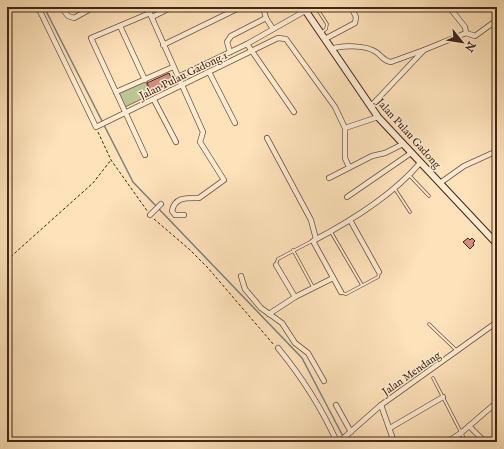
<svg xmlns="http://www.w3.org/2000/svg" width="504" height="449" viewBox="0 0 504 449" font-family="'IM FELL English',serif">
  <style>
    .green { fill: #bbc493; stroke: #7e7554 }
    .lines { fill: none; stroke-linecap: round; stroke-linejoin: round }
    .stream { stroke: #7c7f78; stroke-width: 1.5 }
    .building { fill: #d58c7f; stroke: #412614 }
    .service-casing { stroke: #70553e; stroke-width: 3.5 }
    .minor-casing { stroke: #70553e; stroke-width: 6 }
    .secondary-casing { stroke: #412614; stroke-width: 8 }
    .path { stroke: #412614; stroke-width: 1; stroke-dasharray: 3 2; stroke-linecap: butt }
    .service { stroke: #feecd2; stroke-width: 2 }
    .minor { stroke: #feecd2; stroke-width: 4.5 }
    .secondary { stroke: #feecd2; stroke-width: 6 }
    .labels { text-anchor: middle; stroke-width: 3; stroke-linejoin: round; paint-order: stroke }
    .street-label { font-size: 11px; fill: #412614; stroke: #feecd2 }
  </style>
  <rect width="100%" height="100%" fill="#fee2ba"/>
  <filter id="stains"><feTurbulence type="fractalNoise" baseFrequency=".005" numOctaves="4"/><feColorMatrix values="0 0 0 0 .2 0 0 0 0 .09 0 0 0 0 .02 0 0 0 .5 -.17"/></filter>
  <radialGradient id="worn" r=".72"><stop offset=".6" stop-color="#630" stop-opacity="0"/><stop offset="1" stop-color="#630" stop-opacity=".3"/></radialGradient>
  <polygon class="green" points="145,81 152,94 125,107 119,93"/>
  <g class="lines">
    <polyline class="stream" points="44,7 133,182 302,358 346,442"/>
  </g>
  <g class="building">
    <polygon points="169,73 173,82 151,92 147,83"/>
    <polygon points="468,238 470,240 472,238 475,241 473,243 474,245 470,249 463,242"/>
  </g>
  <g class="lines">
    <g class="service-casing">
      <g id="service">
        <polyline points="285,7 286,8"/>
        <polyline points="316,7 327,24 326,29 321,33"/>
        <polyline points="409,175 429,196"/>
        <polyline points="395,189 410,212"/>
        <polyline points="331,232 362,285"/>
        <polyline points="293,250 313,287"/>
        <polyline points="276,264 278,259 312,241"/>
        <polyline points="342,293 346,294 378,277 379,273"/>
        <polyline points="429,324 456,350"/>
        <polyline points="433,378 466,442"/>
      </g>
    </g>
    <g class="minor-casing">
      <g id="minor">
        <polyline points="38,7 96,127 278,38 286,39 335,107 345,128 345,158 349,167"/>
        <polyline points="61,7 68,16 74,18 94,7"/>
        <path d="M147,7l56,125 -3,10 24,38 -25,18c-11,0 -24,-2 -27,13l3,4h9"/>
        <polyline points="263,7 266,18 273,29"/>
        <polyline points="449,7 465,27 466,33"/>
        <polyline points="152,17 172,7"/>
        <polyline points="120,26 145,80"/>
        <polyline points="325,39 355,23 356,17 351,7"/>
        <polyline points="247,44 294,112"/>
        <polyline points="163,45 241,7"/>
        <path d="M331,49c11,-4 35,-4 45,3 6,4 7,9 15,10l33,-12"/>
        <polyline points="230,52 227,42 231,36 266,18"/>
        <polyline points="209,72 235,123"/>
        <polyline points="178,77 247,44 305,11"/>
        <polyline points="116,92 173,67"/>
        <polyline points="154,100 176,142"/>
        <polyline points="371,106 424,50 466,33 475,36 497,20"/>
        <polyline points="345,128 378,117"/>
        <polyline points="267,138 311,220 316,239"/>
        <polyline points="145,155 91,38 150,13"/>
        <polyline points="329,178 372,156 385,153 403,144"/>
        <polyline points="440,183 464,166 497,151"/>
        <polyline points="347,197 411,153"/>
        <polyline points="150,215 161,204"/>
        <polyline points="350,220 379,272"/>
        <polyline points="276,265 295,297"/>
        <polyline points="241,276 245,289 261,308 282,323 295,343 308,353 324,381"/>
        <path d="M341,292l-28,-51c38,-20 79,-45 107,-78"/>
        <polyline points="269,314 295,297 333,278"/>
        <path d="M278,348c24,29 43,59 59,94"/>
        <polyline points="336,405 351,432"/>
        <polyline points="381,405 394,442"/>
        <polyline points="469,426 485,442"/>
        <polyline points="390,428 443,397"/>
        <polyline points="339,442 381,405 497,322"/>
        <polyline points="447,442 461,433 497,402"/>
      </g>
    </g>
    <g class="secondary-casing">
      <polyline id="secondary" points="303,7 378,117 497,244"/>
    </g>
    <g class="path">
      <polyline points="98,132 111,160 148,212"/>
      <polyline points="154,219 189,249 208,268 274,345"/>
      <polyline points="7,260 93,183 111,160"/>
      <polyline points="352,437 353,442"/>
    </g>
    <use href="#service" class="service"/>
    <use href="#minor" class="minor"/>
    <use href="#secondary" class="secondary"/>
  </g>
  <g class="labels">
    <g class="street-label">
      <text transform="translate(183 75) rotate(-26)" y="4">Jalan Pulau Gadong 1</text>
      <text transform="translate(409 133) rotate(48)" y="4">Jalan Pulau Gadong</text>
      <text transform="translate(411 373) rotate(-35)" y="4">Jalan Mendang</text>
    </g>
  </g>
  <rect width="504" height="449" fill="none" stroke="#fee2ba" stroke-width="24"/>
  <rect x="8" y="8" width="488" height="433" fill="none" stroke="#412614" stroke-width="2"/>
  <rect x="12" y="12" width="480" height="425" fill="none" stroke="#412614"/>
  <g transform="translate(462 42) rotate(120)" stroke="#feecd2" stroke-width="3" paint-order="stroke">
  <path d="M0-3L7 15L0 10L-7 15Z" fill="#412614"/>
  <text y="-6" font-size="11" font-weight="bold" text-anchor="middle" fill="#412614">N</text>
  </g>
  <rect width="100%" height="100%" filter="url(#stains)"/>
  <rect width="100%" height="100%" fill="url(#worn)"/>
</svg>
